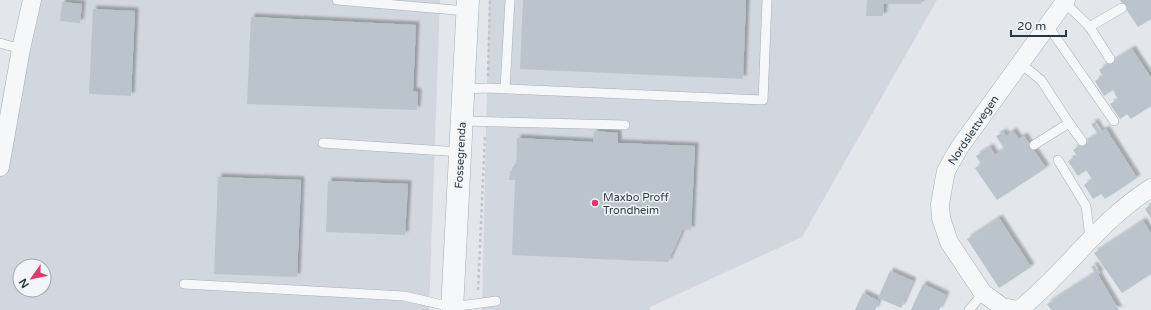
<svg xmlns="http://www.w3.org/2000/svg" width="1151" height="310" viewBox="0 0 1151 310" font-family="'Varela Round',sans-serif">
  <style>
    .built { fill: #d0d7de; fill-rule: evenodd }
    .building { fill: #bbc4cc; filter: url(#shadow) }
    .lines { fill: none; stroke-linecap: round; stroke-linejoin: round }
    .service-casing { stroke: #a6afb6; stroke-width: 10 }
    .minor-casing { stroke: #a6afb6; stroke-width: 19 }
    .tertiary-casing { stroke: #a6afb6; stroke-width: 23 }
    .path { stroke: #c0c5ca; stroke-width: 2.5; stroke-dasharray: 3 3; stroke-linecap: butt }
    .service { stroke: #f5f7f9; stroke-width: 9 }
    .minor { stroke: #f5f7f9; stroke-width: 18 }
    .tertiary { stroke: #f5f7f9; stroke-width: 22 }
    .poi-dot { fill: #da3d6f; stroke: #f2f6f8; stroke-width: 1.5 }
    .labels { text-anchor: middle; stroke-width: 3; stroke-linejoin: round; paint-order: stroke }
    .street-label { font-size: 11px; fill: #283745; stroke: #f2f6f8 }
    .poi-label { font-size: 11px; fill: #283745; stroke: #f2f6f8; text-anchor: start }
  </style>
  <defs>
    <filter id="shadow"><feDropShadow dx="3.5" dy="-3.5" stdDeviation="1" flood-color="#0004"/></filter>
  </defs>
  <rect width="100%" height="100%" fill="#e2e7eb"/>
  <g class="built">
    <path d="M39,0h401l-11,310h-429v-142zM20,266h24v24h-24z"/>
    <polygon points="489,0 937,0 802,237 650,307 650,310 482,310"/>
  </g>
  <g class="building">
    <polygon points="523,0 746,0 743,79 520,69"/>
    <polygon points="867,0 921,0 921,4 884,4 883,16 866,16"/>
    <polygon points="1120,0 1151,0 1151,19 1138,27"/>
    <polygon points="62,2 82,4 80,23 60,21"/>
    <polygon points="93,9 135,11 131,96 89,94"/>
    <polygon points="251,17 416,25 413,91 418,92 417,110 247,104"/>
    <polygon points="1132,49 1151,78 1151,106 1131,119 1127,114 1120,119 1110,104 1118,99 1113,90 1104,96 1095,81 1103,76 1099,70"/>
    <polygon points="1095,122 1101,132 1106,129 1137,178 1105,199 1101,194 1093,199 1084,185 1092,179 1086,170 1078,176 1068,161 1077,156 1073,150 1098,134 1091,124"/>
    <polygon points="594,131 618,133 618,143 695,146 691,230 683,229 668,262 512,255 515,180 509,180 510,171 512,171 512,167 516,167 517,138 593,142"/>
    <polygon points="1013,131 1019,139 1024,136 1046,168 997,200 975,168 981,164 976,156 990,147 995,155 1004,149 996,136 1004,132 1006,136"/>
    <polygon points="218,177 301,180 297,277 214,274"/>
    <polygon points="328,181 408,184 405,235 326,232"/>
    <polygon points="1151,204 1151,218 1145,209"/>
    <polygon points="999,218 1031,267 999,288 967,239"/>
    <polygon points="1143,221 1151,234 1151,274 1122,293 1094,253"/>
    <polygon points="1094,265 1100,273 1098,275 1119,310 1051,310 1047,304 1095,273 1091,267"/>
    <polygon points="890,271 913,281 901,308 878,298"/>
    <polygon points="923,284 946,295 939,310 911,310"/>
    <polygon points="863,293 879,301 875,310 855,310"/>
  </g>
  <g class="lines">
    <g class="service-casing">
      <g id="service">
        <polyline points="337,0 467,11"/>
        <polyline points="1064,2 1089,26 1110,59"/>
        <polyline points="1048,26 1114,121"/>
        <polyline points="1089,27 1122,8"/>
        <polyline points="0,43 21,49"/>
        <polyline points="1020,63 1041,80 1069,123 1034,145"/>
        <polyline points="505,88 510,0"/>
        <polyline points="464,89 487,88 763,100 767,0"/>
        <polyline points="462,121 625,125"/>
        <polyline points="1069,123 1082,141"/>
        <polyline points="323,143 461,152"/>
        <polyline points="1058,160 1086,206 1090,238"/>
        <polyline points="184,284 404,296 452,307 496,301"/>
        <polyline points="969,310 983,293"/>
      </g>
    </g>
    <g class="minor-casing">
      <g id="minor">
        <path d="M1066,0l-107,148 -13,23 -3,16 -3,17 1,14 8,24 34,51 19,14 17,3c47,-38 81,-90 132,-122"/>
        <polyline points="0,167 21,49 32,0"/>
      </g>
    </g>
    <g class="tertiary-casing">
      <g id="tertiary">
        <path id="s1" d="M452,310l16,-310"/>
      </g>
    </g>
    <g class="path">
      <polyline points="488,76 490,0"/>
      <polyline points="478,290 485,135"/>
    </g>
    <use href="#service" class="service"/>
    <use href="#minor" class="minor"/>
    <use href="#tertiary" class="tertiary"/>
  </g>
  <circle class="poi-dot" cx="595" cy="203" r="4"/>
  <g class="labels">
    <g class="street-label">
      <text transform="translate(973 130) rotate(-56)" y="4">Nordslettvegen</text>
      <text dy="4" stroke="none"><textPath href="#s1" startOffset="155">Fossegrenda</textPath></text>
    </g>
    <g class="poi-label">
      <text x="603" y="201">Maxbo Proff<tspan x="603" dy="13">Trondheim</tspan></text>
    </g>
  </g>
  <g transform="translate(32 278) rotate(237)"><circle r="19" fill="#f2f6f8" stroke="#a1aab0"/>
  <path d="M0-3L7 15L0 10L-7 15Z" fill="#da3d6f"/>
  <text y="-6" font-size="11" font-weight="bold" text-anchor="middle" fill="#283745">N</text>
  </g>
  <path d="M1011 30v6h55v-6" fill="none" stroke="#283745" stroke-width="2"/>
  <text x="1017" y="30" font-size="12" fill="#283745" stroke="#f2f6f8" stroke-width="3" paint-order="stroke">20 m</text>
</svg>
